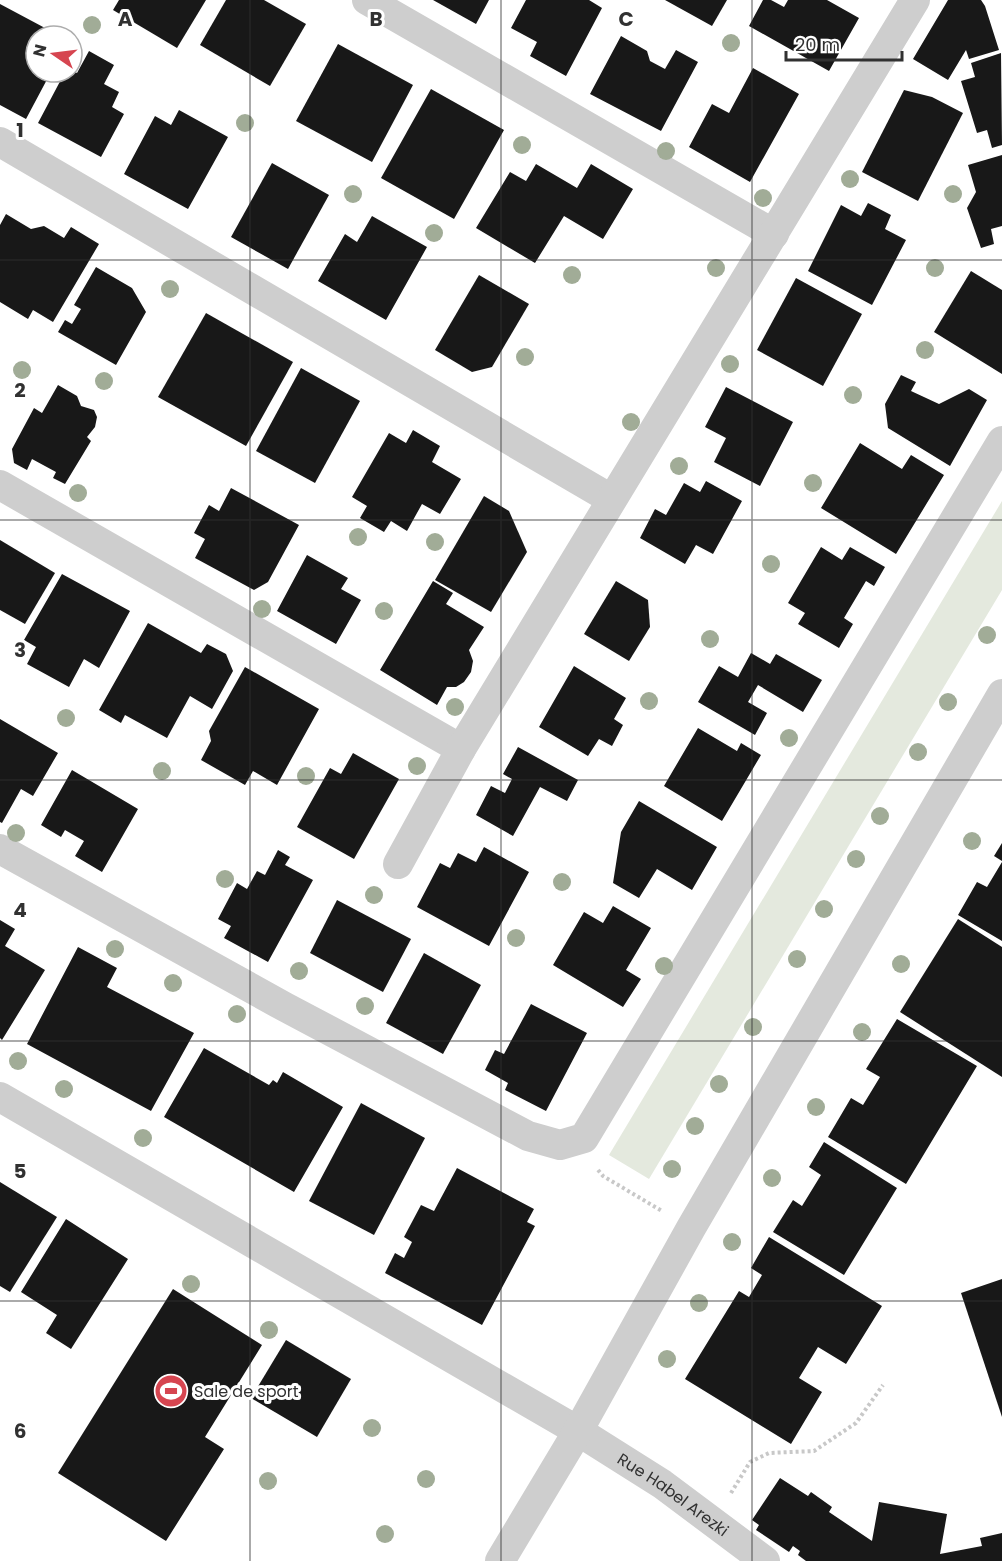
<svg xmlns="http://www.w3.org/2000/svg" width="1002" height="1561" viewBox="0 0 1002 1561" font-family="Poppins,sans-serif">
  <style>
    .green { fill: #e4e9de }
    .building { fill: #181818 }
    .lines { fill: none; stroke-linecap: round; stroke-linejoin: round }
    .path { stroke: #c8c8c8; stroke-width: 4; stroke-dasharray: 3 3; stroke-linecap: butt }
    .street { stroke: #cecece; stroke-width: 30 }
    .tree { fill: #a1ac97 }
    .grid { fill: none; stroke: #313131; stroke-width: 1.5; stroke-opacity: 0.55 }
    .labels { text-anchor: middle; stroke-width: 6; stroke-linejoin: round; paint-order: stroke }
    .poi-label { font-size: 16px; fill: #313131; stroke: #fff; text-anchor: start }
    .street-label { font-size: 16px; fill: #313131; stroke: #fff }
    .grid-label { font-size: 20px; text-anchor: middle; font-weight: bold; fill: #313131; stroke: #fff; stroke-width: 6; stroke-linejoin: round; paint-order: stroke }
  </style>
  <rect width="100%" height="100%" fill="#fff"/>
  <polygon class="green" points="1002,501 1002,590 649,1179 609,1155"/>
  <g class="building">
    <polygon points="119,0 206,0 177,48 113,10"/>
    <polygon points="226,0 264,0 306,24 270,86 200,45"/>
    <polygon points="433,0 489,0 476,24"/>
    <polygon points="526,0 589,0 602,8 566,76 530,56 537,42 511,28"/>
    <polygon points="665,0 727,0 712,26"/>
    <polygon points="763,0 771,0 784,7 788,0 827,0 859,18 829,71 749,26"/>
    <polygon points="948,0 981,0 985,6 999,50 969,59 966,50 948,80 913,59"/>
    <polygon points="0,4 60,36 36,36 36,72 51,72 26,119 0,105"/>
    <polygon points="621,36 647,51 650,61 665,69 676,50 698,62 661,131 590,94"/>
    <polygon points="338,44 413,85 372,162 296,121"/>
    <polygon points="89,51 114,65 104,84 119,92 112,107 124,114 101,157 38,123 65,72 72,70 77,73"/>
    <polygon points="1001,53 1002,145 992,148 987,130 977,133 961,81 975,77 971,63"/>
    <polygon points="753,68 799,94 750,182 689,147 712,104 729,113"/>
    <polygon points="431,89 504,130 454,219 381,178"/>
    <polygon points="904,90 932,97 963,113 918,201 862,172"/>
    <polygon points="179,110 228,137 188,209 124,174 155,116 171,125"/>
    <polygon points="1002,155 1002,226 991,229 994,244 981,248 967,208 976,192 968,165"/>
    <polygon points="272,163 329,195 288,269 231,237"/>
    <polygon points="536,164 577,188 591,164 633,189 603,239 564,216 535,263 476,228 510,172 526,181"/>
    <polygon points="868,203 891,215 885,229 906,240 872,305 808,271 841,205 861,216"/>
    <polygon points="6,214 31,229 44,226 64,238 71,227 99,244 53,322 33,310 28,319 0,302 0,225"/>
    <polygon points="372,216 427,247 386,320 318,281 345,234 357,242"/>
    <polygon points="96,267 132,288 146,312 116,365 58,332 65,320 72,324 81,309 74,305"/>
    <polygon points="971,271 1002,290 1002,374 934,332"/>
    <polygon points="479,275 529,304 492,367 472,372 435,350"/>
    <polygon points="796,278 862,314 823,386 757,350"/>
    <polygon points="206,313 293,362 246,446 158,397"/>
    <polygon points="301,368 360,401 315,483 256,451"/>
    <polygon points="901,375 916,382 911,391 939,404 969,389 987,400 950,466 888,428 885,404"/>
    <polygon points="58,385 77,396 81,406 94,410 97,417 95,427 87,437 91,441 65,484 53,478 56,472 32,459 27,470 14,463 12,449 34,408 42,413"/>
    <polygon points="726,387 793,422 760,486 714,462 726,438 705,427"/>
    <polygon points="413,430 440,446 432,462 461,479 440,514 422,504 407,531 391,521 384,532 360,518 367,506 352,497 389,433 406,443"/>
    <polygon points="860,443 902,469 911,455 944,475 896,554 821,508"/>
    <polygon points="706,481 742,501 713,554 696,545 685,564 640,538 655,509 666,515 684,483 700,492"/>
    <polygon points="231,488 299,525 268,582 254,590 195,558 205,539 194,533 209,505 219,511"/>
    <polygon points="484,496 509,511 527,552 491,612 435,580"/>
    <polygon points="0,540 55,573 25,624 0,610"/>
    <polygon points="821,547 842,560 850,547 885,567 874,586 866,581 844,618 853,624 839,648 798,624 805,613 788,603"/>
    <polygon points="307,555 348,578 341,589 361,600 336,644 277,611"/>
    <polygon points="62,574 130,611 99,668 84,659 69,687 27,664 36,647 24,640"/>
    <polygon points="433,581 453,593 446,604 484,627 469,650 473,661 471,672 464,682 456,687 447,687 437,705 380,670"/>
    <polygon points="616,581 648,600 650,627 629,661 584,634"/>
    <polygon points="148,623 201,653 207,644 226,654 233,671 212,709 190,696 167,738 125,715 121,723 99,710"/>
    <polygon points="751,653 770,664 776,654 822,680 803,712 758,685 748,702 767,713 755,735 698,702 719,666 738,677"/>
    <polygon points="574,666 626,698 614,719 623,725 612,746 599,739 588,756 539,727"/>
    <polygon points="245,667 319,709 277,785 253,771 245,785 201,760 211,741 209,731"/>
    <polygon points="0,719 58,753 33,796 21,789 2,823 0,822"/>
    <polygon points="698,728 737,751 741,743 761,755 722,821 664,786"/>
    <polygon points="518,747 578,780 567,801 540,787 513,836 476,815 491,786 505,793 512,779 503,774"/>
    <polygon points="353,753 399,779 354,859 297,827 330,768 341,774"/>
    <polygon points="72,770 138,809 102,872 75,856 84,841 65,830 61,837 41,825"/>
    <polygon points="639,801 717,847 692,890 657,869 639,898 613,883 621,832"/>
    <polygon points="1002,843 1002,861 994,856"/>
    <polygon points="484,847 529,872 489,946 417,907 440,863 450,868 458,853 476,862"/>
    <polygon points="278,850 290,857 285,865 313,880 268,962 224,938 231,926 218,919 237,883 247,889 257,871 265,875"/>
    <polygon points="1002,862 1002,941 958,915 977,882 987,887"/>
    <polygon points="337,900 411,939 383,992 310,953"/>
    <polygon points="613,906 651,928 626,970 641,979 623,1007 553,965 584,912 603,923"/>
    <polygon points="958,919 1002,947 1002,1077 900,1012"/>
    <polygon points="0,920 15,929 5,946 45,970 2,1040 0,1038"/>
    <polygon points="78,947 117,968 107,987 194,1033 151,1111 27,1044"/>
    <polygon points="424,953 481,985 443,1054 386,1023"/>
    <polygon points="531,1004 587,1033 546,1111 505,1090 508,1083 485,1070 495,1050 504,1054"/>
    <polygon points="897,1019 977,1066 906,1184 828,1137 851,1098 863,1105 880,1077 866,1069"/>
    <polygon points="204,1048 269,1085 273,1080 277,1083 283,1072 343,1107 294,1192 164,1117"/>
    <polygon points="361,1103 425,1138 374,1235 309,1201"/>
    <polygon points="824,1142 897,1188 844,1275 773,1232 793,1200 802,1206 821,1175 809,1167"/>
    <polygon points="457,1168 534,1209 527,1222 535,1226 482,1325 385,1273 395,1253 404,1258 412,1242 404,1237 421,1205 434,1211"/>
    <polygon points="0,1182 57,1217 10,1292 0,1286"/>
    <polygon points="66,1219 128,1259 71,1349 46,1333 57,1315 21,1292"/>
    <polygon points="769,1237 882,1306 846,1364 818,1347 799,1378 822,1392 791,1444 685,1379 739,1291 749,1297 762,1275 751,1268"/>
    <polygon points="1002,1279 1002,1417 961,1293"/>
    <polygon points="173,1289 262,1345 205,1437 224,1449 166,1541 58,1473"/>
    <polygon points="286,1340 351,1379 317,1437 251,1398"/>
    <polygon points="780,1478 808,1496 811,1492 832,1507 829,1512 872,1541 879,1502 947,1514 940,1554 982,1546 980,1538 1002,1533 1002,1561 806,1561 798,1555 800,1551 793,1546 789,1552 756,1530 759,1525 752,1520"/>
  </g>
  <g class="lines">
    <g class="path">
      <polyline points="598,1170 603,1176 662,1211"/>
      <polyline points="731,1493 750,1462 769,1453 814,1451 856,1423 883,1385"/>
    </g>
    <g class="street">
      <polyline points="367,0 774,234"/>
      <polyline points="0,142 611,499"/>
      <polyline points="0,485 461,749"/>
      <polyline points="0,849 285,1007 528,1136 560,1145 584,1138 1002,441"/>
      <polyline points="398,864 461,749 915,0"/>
      <path id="s1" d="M0,1097l578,334 84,53 103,77"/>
      <polyline points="500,1561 578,1431 691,1228 1002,694"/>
    </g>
  </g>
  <g class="tree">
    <circle cx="92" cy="25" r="9"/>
    <circle cx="731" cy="43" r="9"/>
    <circle cx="245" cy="123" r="9"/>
    <circle cx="522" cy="145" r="9"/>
    <circle cx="666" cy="151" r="9"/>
    <circle cx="850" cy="179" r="9"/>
    <circle cx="353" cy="194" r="9"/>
    <circle cx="953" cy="194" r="9"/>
    <circle cx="763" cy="198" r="9"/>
    <circle cx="434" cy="233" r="9"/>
    <circle cx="716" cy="268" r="9"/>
    <circle cx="935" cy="268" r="9"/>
    <circle cx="572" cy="275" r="9"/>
    <circle cx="170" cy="289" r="9"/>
    <circle cx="925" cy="350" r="9"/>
    <circle cx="525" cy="357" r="9"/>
    <circle cx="730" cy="364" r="9"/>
    <circle cx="22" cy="370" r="9"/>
    <circle cx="104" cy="381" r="9"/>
    <circle cx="853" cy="395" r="9"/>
    <circle cx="631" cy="422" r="9"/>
    <circle cx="679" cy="466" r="9"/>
    <circle cx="813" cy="483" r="9"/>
    <circle cx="78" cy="493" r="9"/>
    <circle cx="358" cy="537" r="9"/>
    <circle cx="435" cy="542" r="9"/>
    <circle cx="771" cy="564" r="9"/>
    <circle cx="262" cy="609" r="9"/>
    <circle cx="384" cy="611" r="9"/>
    <circle cx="987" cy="635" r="9"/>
    <circle cx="710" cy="639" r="9"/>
    <circle cx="649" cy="701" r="9"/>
    <circle cx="948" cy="702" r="9"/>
    <circle cx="455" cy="707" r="9"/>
    <circle cx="66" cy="718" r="9"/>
    <circle cx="789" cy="738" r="9"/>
    <circle cx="918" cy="752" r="9"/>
    <circle cx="417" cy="766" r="9"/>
    <circle cx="162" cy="771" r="9"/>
    <circle cx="306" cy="776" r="9"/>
    <circle cx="880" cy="816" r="9"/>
    <circle cx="16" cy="833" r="9"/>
    <circle cx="972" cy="841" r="9"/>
    <circle cx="856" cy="859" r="9"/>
    <circle cx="225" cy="879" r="9"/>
    <circle cx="562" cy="882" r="9"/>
    <circle cx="374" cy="895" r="9"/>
    <circle cx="824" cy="909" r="9"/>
    <circle cx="516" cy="938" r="9"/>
    <circle cx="115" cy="949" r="9"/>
    <circle cx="797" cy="959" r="9"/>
    <circle cx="901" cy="964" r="9"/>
    <circle cx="664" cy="966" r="9"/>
    <circle cx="299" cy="971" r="9"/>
    <circle cx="173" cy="983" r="9"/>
    <circle cx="365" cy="1006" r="9"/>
    <circle cx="237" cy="1014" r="9"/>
    <circle cx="753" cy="1027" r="9"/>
    <circle cx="862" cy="1032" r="9"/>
    <circle cx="18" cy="1061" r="9"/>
    <circle cx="719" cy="1084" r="9"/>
    <circle cx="64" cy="1089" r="9"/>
    <circle cx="816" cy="1107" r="9"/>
    <circle cx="695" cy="1126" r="9"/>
    <circle cx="143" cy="1138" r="9"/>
    <circle cx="672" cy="1169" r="9"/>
    <circle cx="772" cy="1178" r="9"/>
    <circle cx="732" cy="1242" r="9"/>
    <circle cx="191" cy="1284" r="9"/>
    <circle cx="699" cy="1303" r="9"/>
    <circle cx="269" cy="1330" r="9"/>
    <circle cx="667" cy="1359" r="9"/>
    <circle cx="372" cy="1428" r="9"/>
    <circle cx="426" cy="1479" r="9"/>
    <circle cx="268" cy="1481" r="9"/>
    <circle cx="385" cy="1534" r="9"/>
  </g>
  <path class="grid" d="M250,0v1561M501,0v1561M752,0v1561M0,260h1002M0,520h1002M0,780h1002M0,1041h1002M0,1301h1002"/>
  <defs>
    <g id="stadium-disc" transform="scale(1.725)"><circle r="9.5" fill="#d64550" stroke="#fff"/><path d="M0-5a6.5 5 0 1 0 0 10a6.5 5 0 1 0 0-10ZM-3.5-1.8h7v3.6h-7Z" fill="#fff"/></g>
  </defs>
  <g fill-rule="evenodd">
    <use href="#stadium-disc" x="171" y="1391"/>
  </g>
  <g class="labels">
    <g class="poi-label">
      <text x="194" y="1397">Sale de sport</text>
    </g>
    <g class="street-label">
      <text dy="6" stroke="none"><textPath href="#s1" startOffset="782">Rue Habel Arezki</textPath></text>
    </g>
  </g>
  <g class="grid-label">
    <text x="125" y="26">A</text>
    <text x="376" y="26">B</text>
    <text x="626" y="26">C</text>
    <text x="20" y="137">1</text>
    <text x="20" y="397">2</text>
    <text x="20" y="657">3</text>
    <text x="20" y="917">4</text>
    <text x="20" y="1178">5</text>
    <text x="20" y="1438">6</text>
  </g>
  <g transform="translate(54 54) rotate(284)"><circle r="28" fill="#ffffff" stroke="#adadad" stroke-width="1.5"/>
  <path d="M0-4.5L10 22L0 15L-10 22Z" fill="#d64550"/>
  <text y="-9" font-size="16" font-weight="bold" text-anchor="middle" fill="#313131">N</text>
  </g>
  <path d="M786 51v9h116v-9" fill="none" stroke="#313131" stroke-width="3"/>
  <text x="795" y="51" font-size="18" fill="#313131" stroke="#ffffff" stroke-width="4.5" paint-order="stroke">20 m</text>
</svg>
